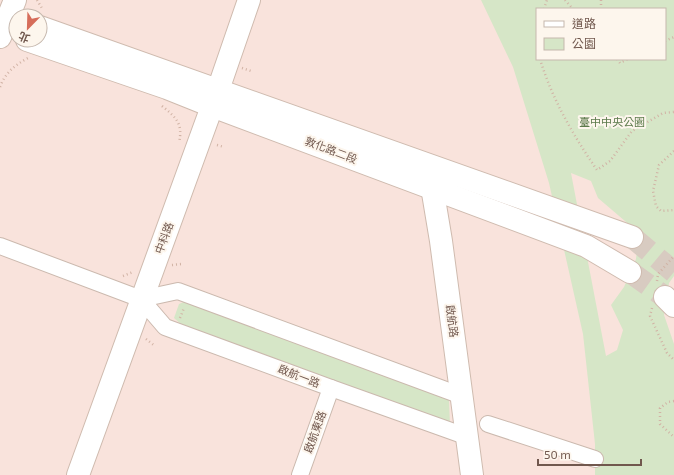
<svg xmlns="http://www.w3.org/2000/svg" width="674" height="475" viewBox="0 0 674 475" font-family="'Exo 2','Noto Sans TC',sans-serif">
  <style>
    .commercial { fill: #f9e3dc; fill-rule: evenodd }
    .green { fill: #d6e6c7; fill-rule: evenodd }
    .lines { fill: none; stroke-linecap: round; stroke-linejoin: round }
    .secondary-tunnel { stroke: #d8cbc1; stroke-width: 22; stroke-dasharray: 22 11; stroke-linecap: butt }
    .street-casing { stroke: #cbb9ae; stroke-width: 18 }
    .secondary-casing { stroke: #cfbbaf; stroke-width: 24 }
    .path { stroke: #d1b3a5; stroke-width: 2.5; stroke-dasharray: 1 3; stroke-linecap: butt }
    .street { stroke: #fff; stroke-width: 16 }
    .secondary { stroke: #fff; stroke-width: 22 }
    .labels { text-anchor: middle; stroke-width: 4; stroke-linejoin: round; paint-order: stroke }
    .park-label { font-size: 11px; fill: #5c7a4b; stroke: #fdf6ed }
    .street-label { font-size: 11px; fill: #71584e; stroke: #fdf6ed }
  </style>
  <rect width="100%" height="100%" fill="#faf1e7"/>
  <path class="commercial" d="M0,0h674v475h-674zM537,9h128v50h-128zM16,16h24v24h-24z"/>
  <g class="green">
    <path d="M481,0h193v276l-5,7 -5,32 10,29v131h-79v-31l-12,-110 -34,-151 -36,-116zM537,9h128v50h-128zM571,173l20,8 7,17 41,35 -3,26 -12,28 -13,18 12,25 -6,20 -11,6z"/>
    <polygon points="186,301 449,400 450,425 182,325 174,318 179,304"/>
  </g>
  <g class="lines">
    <g class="secondary-tunnel">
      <polyline points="632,237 674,272"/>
      <polyline points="630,272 665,297"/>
    </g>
    <g class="street-casing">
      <g id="street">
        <polyline points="0,246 141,299 165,327 331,388 468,437"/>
        <polyline points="141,299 178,291 462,396"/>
        <polyline points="488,424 595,459"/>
        <polyline points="300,475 331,388"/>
      </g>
    </g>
    <g class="secondary-casing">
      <g id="secondary">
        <polyline points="40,27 632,237"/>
        <polyline points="0,37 15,0"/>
        <polyline points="27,40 167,88 212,106 586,246 630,272"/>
        <polyline points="437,176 432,187 441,241 472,475"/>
        <polyline points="665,297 674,306"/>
        <polyline points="78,475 218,90 249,0"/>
      </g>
    </g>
    <g class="path">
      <polyline points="37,0 43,10"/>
      <polyline points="565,0 573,9"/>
      <polyline points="601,0 601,9"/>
      <polyline points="544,9 547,0"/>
      <polyline points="665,41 674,37"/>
      <path d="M540,59c12,40 33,76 57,111l13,-9 22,-30 31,-18 11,-1"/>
      <polyline points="617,59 620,63 628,59"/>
      <polyline points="242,68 251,71"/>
      <path d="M0,87c5,-14 15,-22 28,-29"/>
      <path d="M162,106c15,12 21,18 17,37"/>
      <polyline points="217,145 224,147"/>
      <polyline points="674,151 659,165 653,191 656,206 661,211 674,210"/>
      <polyline points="172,265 182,264"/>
      <polyline points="123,276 133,272"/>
      <polyline points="657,281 658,274 674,256"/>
      <polyline points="652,308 650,316 667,353 674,360"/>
      <polyline points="180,318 184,308"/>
      <polyline points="146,339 155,346"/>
      <polyline points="674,401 668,402 660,408 660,424 674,437"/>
    </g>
    <use href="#street" class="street"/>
    <use href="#secondary" class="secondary"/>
  </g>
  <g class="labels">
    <g class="park-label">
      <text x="612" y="126">臺中中央公園</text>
    </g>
    <g class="street-label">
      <text transform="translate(331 150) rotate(21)" y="4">敦化路二段</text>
      <text transform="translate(164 238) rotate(-70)" y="4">中科路</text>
      <text transform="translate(452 321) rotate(82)" y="4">啟航路</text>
      <text transform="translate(299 376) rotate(21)" y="4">啟航一路</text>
      <text transform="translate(315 432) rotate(-70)" y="4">啟航東路</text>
    </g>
  </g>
  <rect x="536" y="8" width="130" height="52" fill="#fdf6ed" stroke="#c5b7ad"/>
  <rect x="544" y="21" width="20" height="6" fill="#ffffff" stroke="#c5b7ad"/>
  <text x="572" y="28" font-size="12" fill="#71584e">道路</text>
  <rect x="544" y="38" width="20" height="12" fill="#d6e6c7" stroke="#c5b7ad"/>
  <text x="572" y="48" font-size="12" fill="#71584e">公園</text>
  <g transform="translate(28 28) rotate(203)"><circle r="19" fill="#fdf6ed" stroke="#c5b7ad"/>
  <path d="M0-3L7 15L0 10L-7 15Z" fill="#d66d5a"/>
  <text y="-6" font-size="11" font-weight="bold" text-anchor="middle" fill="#71584e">北</text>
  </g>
  <path d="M538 459v6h103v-6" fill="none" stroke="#71584e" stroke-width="2"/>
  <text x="544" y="459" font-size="12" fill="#71584e" stroke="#fdf6ed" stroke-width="3" paint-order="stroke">50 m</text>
</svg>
